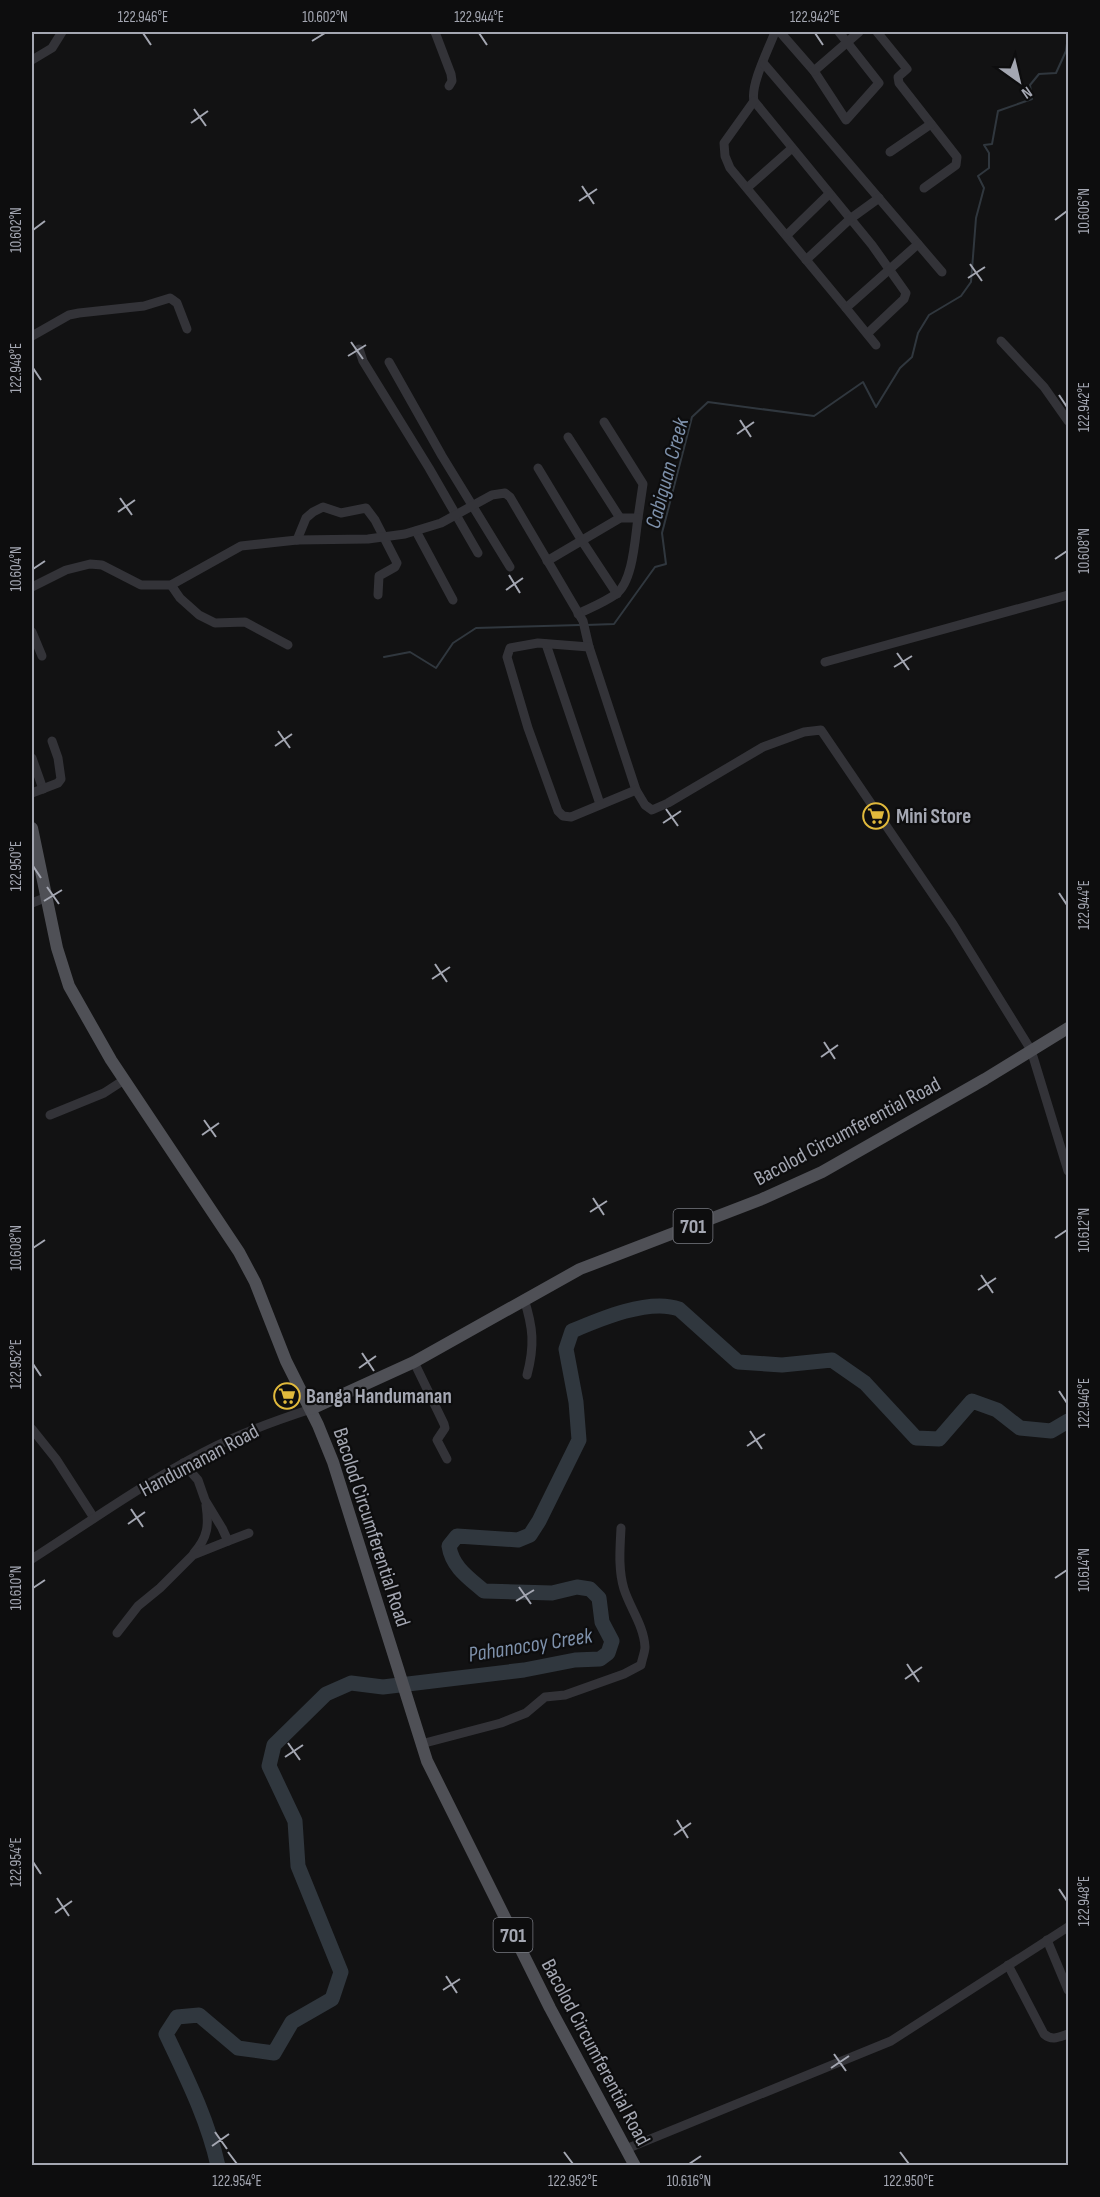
<svg xmlns="http://www.w3.org/2000/svg" width="1100" height="2197" viewBox="0 0 1100 2197" font-family="'Sofia Sans Condensed',sans-serif">
  <style>
    .lines { fill: none; stroke-linecap: round; stroke-linejoin: round }
    .stream { stroke: #30373e; stroke-width: 2 }
    .river { stroke: #30373e; stroke-width: 15 }
    .minor { stroke: #333338; stroke-width: 9 }
    .major { stroke: #4f5056; stroke-width: 12 }
    .ticks { fill: none; stroke: #a4a7b2; stroke-width: 2 }
    .labels { text-anchor: middle; stroke-width: 4.5; stroke-linejoin: round; paint-order: stroke }
    .shield { fill: #0d0d0e; stroke: #777981; stroke-width: 1.5 }
    .shield-label { font-size: 20px; font-weight: bold; fill: #a4a7b2 }
    .poi-label { font-size: 21px; font-weight: bold; fill: #a4a7b2; stroke: #0d0d0e; text-anchor: start }
    .street-label { font-size: 21px; fill: #a4a7b2; stroke: #0d0d0e }
    .water-label { font-size: 22px; font-style: italic; fill: #7e91ab; stroke: #0d0d0e }
    .neatline { fill: none; stroke: #a4a7b2; stroke-width: 2 }
    .ticks-label { font-size: 15px; text-anchor: middle; fill: #a4a7b2 }
  </style>
  <rect width="100%" height="100%" fill="#121213"/>
  <g class="lines">
    <g class="stream">
      <polyline points="586,625 614,624 655,567 666,564 662,533 692,417 708,402 814,416 863,382 876,407 900,368 912,357 918,333 929,315 961,296 971,282 976,218 984,188 978,176 989,168 989,153 984,145 992,144 998,111 1032,99 1030,85 1039,74 1056,73 1066,51 1068,36"/>
      <polyline points="384,657 410,652 436,668 453,643 476,628 580,625"/>
    </g>
    <path class="river" d="M218,2166c-10,-46 -32,-90 -52,-132l11,-17 22,-2 39,33 36,5 18,-31 40,-23 9,-27 -43,-106 -3,-45 -26,-55 5,-21 52,-51 25,-11 32,4 141,-17 51,-10 25,-1 8,-6 4,-12 -10,-19 -3,-24 -9,-9 -13,-2 -25,6 -68,-2c-15,-13 -32,-24 -35,-45l8,-10 61,4 12,-5 9,-14 40,-81 -3,-38 -10,-53 6,-18c28,-12 77,-33 107,-22l59,53 44,3 50,-5 33,23 51,55 23,1 33,-38 25,9 23,18 31,3 17,-10"/>
    <g class="minor">
      <polyline points="435,32 451,74 452,81 449,86"/>
      <path d="M775,32c-6,16 -25,53 -21,69l118,144 34,48 -2,6 -36,34"/>
      <polyline points="780,32 814,71 846,120 879,83 839,32"/>
      <polyline points="877,32 907,69 898,77 899,83 957,157 956,165 924,188"/>
      <polyline points="32,60 52,48 62,32"/>
      <polyline points="764,64 942,272"/>
      <polyline points="814,71 859,32"/>
      <polyline points="754,101 724,143 725,156 730,168 846,308 918,244"/>
      <polyline points="890,152 931,124"/>
      <polyline points="747,188 791,149"/>
      <polyline points="787,235 829,194"/>
      <polyline points="806,260 850,219 879,198"/>
      <polyline points="846,308 876,345"/>
      <polyline points="32,336 69,315 79,313 144,306 170,298 177,303 187,329"/>
      <polyline points="1001,341 1044,387 1068,421"/>
      <polyline points="359,349 363,361 429,468 478,553"/>
      <polyline points="389,362 442,456 510,567"/>
      <polyline points="604,422 643,484 638,518"/>
      <polyline points="568,437 620,518"/>
      <polyline points="538,468 582,541 617,594"/>
      <polyline points="416,531 453,600"/>
      <polyline points="297,540 306,518 313,512 323,507 341,513 366,508 375,520 397,563 395,567 379,576 378,595"/>
      <path d="M547,561l73,-43h18c-3,20 -5,64 -22,76 -11,8 -26,14 -38,20"/>
      <polyline points="171,585 180,598 199,615 215,623 245,622 288,645"/>
      <polyline points="32,587 66,570 90,564 102,565 141,585 171,585 241,546 297,540 368,539 405,534 441,523 492,495 505,493 510,497 583,621 589,647 636,790 645,805 652,810 668,803 763,747 804,732 821,730 953,924 1031,1050 1068,1171"/>
      <polyline points="32,632 42,656"/>
      <polyline points="546,644 600,804"/>
      <polyline points="589,647 538,643 510,648 507,657 528,728 558,811 563,816 571,817 636,790"/>
      <polyline points="825,662 1068,595"/>
      <polyline points="32,758 43,789"/>
      <polyline points="32,793 58,783 61,779 58,758 52,741"/>
      <polyline points="32,903 47,897"/>
      <polyline points="50,1115 104,1093 124,1080"/>
      <path d="M524,1299c9,28 11,46 3,76"/>
      <polyline points="414,1362 444,1424 445,1428 437,1440 447,1459"/>
      <polyline points="32,1429 56,1459 94,1518"/>
      <polyline points="228,1541 249,1533"/>
      <path d="M194,1553c14,-16 15,-28 12,-48"/>
      <path d="M32,1559c56,-36 112,-76 172,-107 34,-18 70,-31 107,-43"/>
      <polyline points="117,1633 138,1606 160,1588 193,1555 228,1541 222,1528 205,1500 198,1480 183,1463"/>
      <path d="M421,1744l80,-21 25,-10 19,-16 20,-2 59,-21 17,-9c1,-6 4,-13 4,-18 -1,-21 -15,-39 -21,-58 -6,-20 -4,-41 -3,-61"/>
      <polyline points="1047,1940 1068,1990"/>
      <path d="M1008,1965l36,69c8,7 15,3 24,0"/>
      <polyline points="626,2149 891,2041 1068,1927"/>
    </g>
    <g class="major">
      <polyline points="32,828 57,948 69,986 111,1060 239,1252 255,1282 286,1361 318,1425 333,1462 427,1761 550,2008 635,2166"/>
      <polyline points="311,1409 414,1362 580,1269 762,1199 822,1172 985,1079 1068,1028"/>
    </g>
  </g>
  <path class="ticks" d="M143,33l8,12M479,33l8,12M815,33l8,12M312,41l13,-8M194,109l12,17M191,123l17,-12M582,186l12,18M579,201l18,-12M1055,220l12,-9M33,230l12,-9M970,264l12,17M968,278l17,-11M351,342l12,17M348,356l18,-11M33,368l8,12M1059,395l8,12M740,420l11,17M737,434l17,-12M120,498l12,17M118,512l17,-12M1055,559l12,-8M33,569l12,-8M509,575l11,18M506,590l17,-12M897,653l12,17M894,667l18,-11M278,731l12,17M275,746l17,-12M666,809l12,17M663,823l18,-12M33,866l8,12M47,887l12,17M1059,893l8,12M44,901l18,-11M435,964l12,18M432,979l18,-12M824,1042l11,17M821,1057l17,-12M204,1120l12,17M202,1135l17,-12M593,1198l11,17M590,1212l17,-11M1055,1238l12,-8M33,1248l12,-8M981,1275l12,18M978,1290l18,-12M362,1353l12,18M33,1364l8,12M359,1368l17,-12M1059,1391l8,12M750,1431l12,18M747,1446l18,-12M131,1509l12,18M128,1524l17,-12M1055,1578l12,-8M519,1587l12,17M33,1588l12,-8M516,1601l18,-11M907,1664l12,18M905,1679l17,-12M288,1743l12,17M285,1757l18,-12M677,1820l11,18M674,1835l17,-12M33,1862l8,12M1059,1889l8,12M57,1898l12,18M55,1913l17,-12M446,1976l11,17M443,1990l17,-11M834,2054l12,17M831,2068l18,-12M215,2132l12,17M212,2146l17,-12M228,2152l9,12M564,2152l9,12M900,2152l9,12M689,2164l12,-8"/>
  <defs>
    <g id="supermarket-ring" transform="scale(1.35)"><circle r="9.5" fill="#0d0d0e" stroke="#e0b93c" stroke-width="1.5"/><path d="M-6-5.5h2.5l.6 2H6L4.5 2H-2.5L-4.4-4H-6ZM-1.5 3.2a1.3 1.3 0 1 0 .1 0ZM3 3.2a1.3 1.3 0 1 0 .1 0Z" fill="#e0b93c"/></g>
  </defs>
  <g fill-rule="evenodd">
    <use href="#supermarket-ring" x="876" y="816"/>
    <use href="#supermarket-ring" x="287" y="1396"/>
  </g>
  <g class="labels">
    <g class="shield">
      <rect x="673.5" y="1209" width="39" height="34" rx="4.5"/>
      <rect x="493.5" y="1918" width="39" height="34" rx="4.5"/>
    </g>
    <g class="shield-label">
      <text x="693" y="1233">701</text>
      <text x="513" y="1942">701</text>
    </g>
    <g class="poi-label">
      <text x="896" y="823">Mini Store</text>
      <text x="306" y="1403">Banga Handumanan</text>
    </g>
    <g class="street-label">
      <text transform="translate(847 1131) rotate(-28)" y="7">Bacolod Circumferential Road</text>
      <text transform="translate(199 1460) rotate(-28)" y="7">Handumanan Road</text>
      <text transform="translate(372 1527) rotate(72)" y="7">Bacolod Circumferential Road</text>
      <text transform="translate(596 2052) rotate(62)" y="7">Bacolod Circumferential Road</text>
    </g>
    <g class="water-label">
      <text transform="translate(666 473) rotate(-75)" y="8">Cabiguan Creek</text>
      <text transform="translate(530 1644) rotate(-9)" y="8">Pahanocoy Creek</text>
    </g>
  </g>
  <rect width="1100" height="2197" fill="none" stroke="#0d0d0e" stroke-width="66"/>
  <g transform="translate(1019 81) rotate(146)" stroke="#0d0d0e" stroke-width="4.5" paint-order="stroke">
  <path d="M0-4.5L10 22L0 15L-10 22Z" fill="#a4a7b2"/>
  <text y="-9" font-size="16" font-weight="bold" text-anchor="middle" fill="#a4a7b2">N</text>
  </g>
  <rect x="33" y="33" width="1034" height="2131" class="neatline"/>
  <g class="ticks-label">
    <text x="143" y="22">122.946°E</text>
    <text x="325" y="22">10.602°N</text>
    <text x="479" y="22">122.944°E</text>
    <text x="815" y="22">122.942°E</text>
    <text transform="translate(1084 211) rotate(-90)" y="5">10.606°N</text>
    <text transform="translate(16 230) rotate(-90)" y="5">10.602°N</text>
    <text transform="translate(16 368) rotate(-90)" y="5">122.948°E</text>
    <text transform="translate(1084 407) rotate(-90)" y="5">122.942°E</text>
    <text transform="translate(1084 551) rotate(-90)" y="5">10.608°N</text>
    <text transform="translate(16 569) rotate(-90)" y="5">10.604°N</text>
    <text transform="translate(16 866) rotate(-90)" y="5">122.950°E</text>
    <text transform="translate(1084 905) rotate(-90)" y="5">122.944°E</text>
    <text transform="translate(1084 1230) rotate(-90)" y="5">10.612°N</text>
    <text transform="translate(16 1248) rotate(-90)" y="5">10.608°N</text>
    <text transform="translate(16 1364) rotate(-90)" y="5">122.952°E</text>
    <text transform="translate(1084 1403) rotate(-90)" y="5">122.946°E</text>
    <text transform="translate(1084 1570) rotate(-90)" y="5">10.614°N</text>
    <text transform="translate(16 1588) rotate(-90)" y="5">10.610°N</text>
    <text transform="translate(16 1862) rotate(-90)" y="5">122.954°E</text>
    <text transform="translate(1084 1901) rotate(-90)" y="5">122.948°E</text>
    <text x="237" y="2186">122.954°E</text>
    <text x="573" y="2186">122.952°E</text>
    <text x="689" y="2186">10.616°N</text>
    <text x="909" y="2186">122.950°E</text>
  </g>
</svg>
